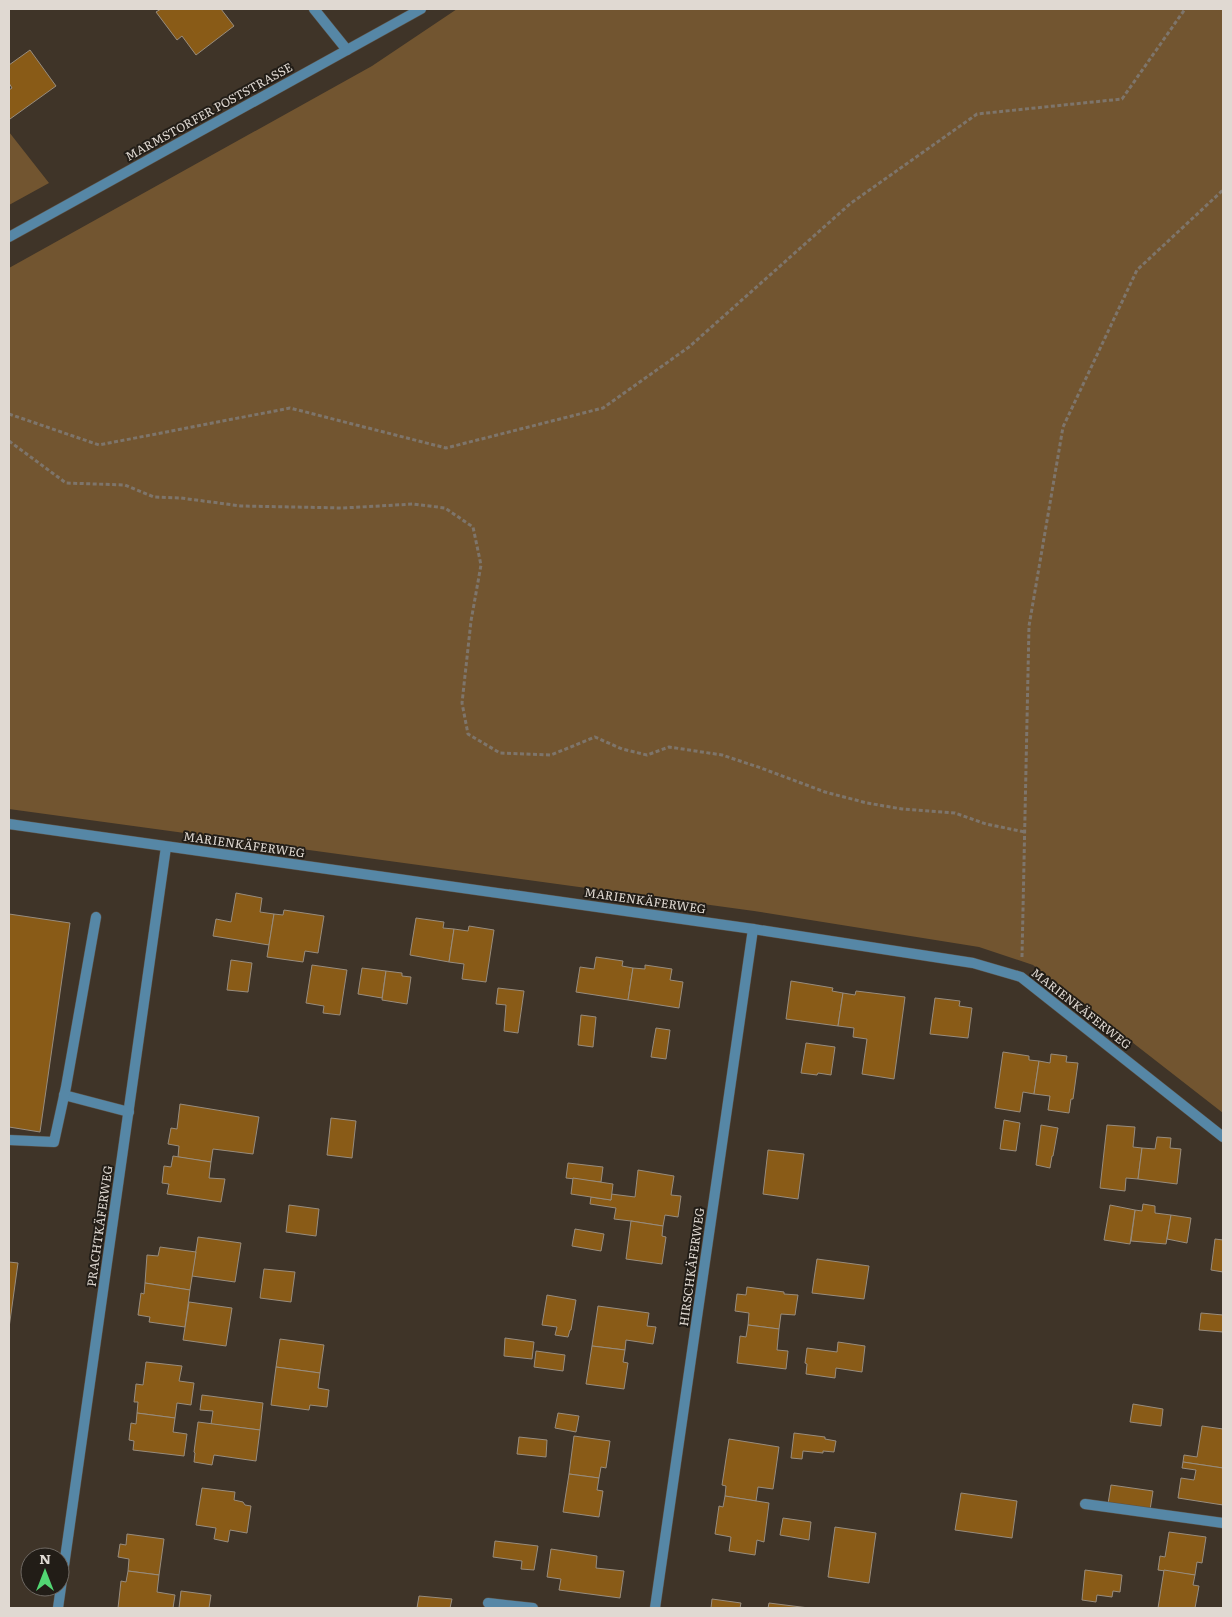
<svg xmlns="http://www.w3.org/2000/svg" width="1232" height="1617" viewBox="0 0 1232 1617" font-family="Literata,serif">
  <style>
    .green { fill: #725530 }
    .building { fill: #895b17; stroke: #988c7d }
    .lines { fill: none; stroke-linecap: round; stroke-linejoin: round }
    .lane-casing { stroke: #5c5247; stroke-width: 11 }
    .street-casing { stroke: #5c5247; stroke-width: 11 }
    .path { stroke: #7e756b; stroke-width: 3; stroke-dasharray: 4 2.5; stroke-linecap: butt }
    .lane { stroke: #5687a6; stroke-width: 10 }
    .street { stroke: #5687a6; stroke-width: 10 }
    .labels { text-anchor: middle; stroke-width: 4; stroke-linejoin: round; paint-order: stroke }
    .street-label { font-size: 12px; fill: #e0d9d2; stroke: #221d17 }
  </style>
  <rect width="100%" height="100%" fill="#3f3428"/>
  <g class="green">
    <polygon points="457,9 1223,9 1223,1113 1033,965 979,947 754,911 9,809 9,268 372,66"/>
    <polygon points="9,132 49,183 9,205"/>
  </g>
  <g class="building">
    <polygon points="161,9 221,9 234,26 196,55 182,36 177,40 156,12"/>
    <polygon points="30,50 56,86 10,119 9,117 9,90 12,88 9,83 9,65"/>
    <polygon points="236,893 262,898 260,912 274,914 269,945 213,936 216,919 231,922"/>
    <polygon points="284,910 324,916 318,953 305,951 303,962 267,957 274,914 283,915"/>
    <polygon points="9,914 70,923 40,1132 9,1127"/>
    <polygon points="416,918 444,922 443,928 454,929 449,962 410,955"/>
    <polygon points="469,926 494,930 486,982 462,979 464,964 449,962 454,929 468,931"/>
    <polygon points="596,957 623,961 622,966 633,968 628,1000 576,992 580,967 594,969"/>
    <polygon points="231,960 252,963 248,992 227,990"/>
    <polygon points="312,965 347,970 340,1015 323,1013 324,1006 306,1003"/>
    <polygon points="645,965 672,969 670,980 683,982 679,1008 628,1000 633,968 645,969"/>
    <polygon points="362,968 386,971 382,998 358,994"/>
    <polygon points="386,971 402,973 402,976 411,977 407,1004 382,1000"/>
    <polygon points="791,981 833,988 832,991 843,993 838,1026 786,1019"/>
    <polygon points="498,988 524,991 518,1033 504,1031 506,1005 496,1004"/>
    <polygon points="856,991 905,997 894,1079 862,1074 867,1039 853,1037 854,1028 838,1026 843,993 855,995"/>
    <polygon points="935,998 960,1001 959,1006 972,1008 968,1038 930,1034"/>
    <polygon points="581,1015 596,1017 593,1047 578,1045"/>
    <polygon points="656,1028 670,1030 666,1059 651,1057"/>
    <polygon points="806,1043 835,1047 831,1075 818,1073 817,1075 801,1073"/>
    <polygon points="1003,1052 1029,1056 1029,1060 1039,1061 1034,1094 1023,1092 1020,1112 995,1108"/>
    <polygon points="1051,1054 1067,1056 1066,1062 1078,1063 1073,1099 1071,1099 1069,1113 1048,1110 1050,1096 1034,1094 1039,1061 1050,1063"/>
    <polygon points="180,1104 259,1117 253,1154 213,1149 211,1162 178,1157 179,1146 168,1144 171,1128 177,1129"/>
    <polygon points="331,1118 356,1121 352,1158 327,1155"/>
    <polygon points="1004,1120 1020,1123 1016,1151 1000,1149"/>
    <polygon points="1041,1125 1058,1128 1053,1156 1052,1156 1050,1168 1036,1165"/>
    <polygon points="1107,1125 1135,1127 1133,1147 1142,1148 1138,1179 1126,1178 1125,1191 1100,1188"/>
    <polygon points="1157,1137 1171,1138 1170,1148 1181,1149 1177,1184 1138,1179 1142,1148 1155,1149"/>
    <polygon points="768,1150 804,1154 798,1199 763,1194"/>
    <polygon points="173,1156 211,1162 209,1178 225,1179 221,1202 167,1194 169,1184 162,1183 164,1166 171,1167"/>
    <polygon points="568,1163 603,1167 601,1182 566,1178"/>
    <polygon points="638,1170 674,1176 671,1195 681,1196 678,1217 665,1215 663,1226 631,1221 614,1219 616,1208 590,1204 591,1197 611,1200 611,1194 635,1197"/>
    <polygon points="573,1178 613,1184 611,1200 571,1194"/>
    <polygon points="1143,1204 1155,1206 1155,1213 1171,1215 1166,1244 1131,1241 1135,1210 1142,1211"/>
    <polygon points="289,1205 319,1209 316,1236 286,1232"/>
    <polygon points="1110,1205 1135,1210 1130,1244 1104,1240"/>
    <polygon points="1171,1215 1191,1218 1187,1243 1167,1239"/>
    <polygon points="631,1221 663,1226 662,1236 666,1237 662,1264 626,1259"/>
    <polygon points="575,1229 604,1234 601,1251 572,1246"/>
    <polygon points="198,1237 241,1243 235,1282 192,1276"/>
    <polygon points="1215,1239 1223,1240 1223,1272 1211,1270"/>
    <polygon points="160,1247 196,1252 190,1290 145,1283 147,1255 158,1256"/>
    <polygon points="817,1259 869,1266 864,1299 812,1293"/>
    <polygon points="9,1262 18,1263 9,1328"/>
    <polygon points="264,1269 295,1272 291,1302 260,1298"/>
    <polygon points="145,1283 190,1290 185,1327 149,1322 150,1317 138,1315 141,1293 144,1294"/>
    <polygon points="747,1287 784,1292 784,1294 798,1295 795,1315 781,1314 779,1329 748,1325 749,1313 735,1311 737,1294 746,1295"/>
    <polygon points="547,1295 576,1300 571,1330 570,1330 568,1337 555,1335 557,1327 542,1325"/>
    <polygon points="189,1302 232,1308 226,1346 183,1340"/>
    <polygon points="598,1306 649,1313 647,1326 656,1327 653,1344 626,1340 625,1350 592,1346"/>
    <polygon points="1201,1313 1223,1315 1223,1332 1199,1330"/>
    <polygon points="748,1325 779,1329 777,1350 788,1351 786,1369 737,1363 740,1336 746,1337"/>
    <polygon points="505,1338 534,1342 532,1359 504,1356"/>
    <polygon points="280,1339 324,1345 320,1373 276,1367"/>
    <polygon points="838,1342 865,1346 862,1372 836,1368 835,1378 806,1374 807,1364 805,1363 807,1348 837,1352"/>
    <polygon points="592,1346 625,1350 623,1362 628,1363 624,1389 586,1384"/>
    <polygon points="536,1351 565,1355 563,1371 534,1367"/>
    <polygon points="146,1362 182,1366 179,1381 194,1383 191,1405 177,1403 175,1418 137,1413 138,1402 134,1402 136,1384 143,1385"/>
    <polygon points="276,1367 320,1373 318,1388 329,1390 327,1407 310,1405 309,1410 271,1405"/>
    <polygon points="202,1395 263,1403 260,1430 211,1424 213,1411 200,1410"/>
    <polygon points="1133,1404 1163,1409 1161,1426 1130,1422"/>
    <polygon points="137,1413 175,1418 173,1432 187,1434 184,1456 133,1450 134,1441 129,1440 131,1423 136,1424"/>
    <polygon points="558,1413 579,1416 576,1432 555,1428"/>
    <polygon points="198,1422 260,1430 256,1461 214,1455 212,1465 194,1462 195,1453 194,1452"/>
    <polygon points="1202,1426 1223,1429 1223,1468 1183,1462 1184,1455 1197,1457"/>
    <polygon points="794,1433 825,1437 825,1439 836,1441 834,1452 823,1451 823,1453 803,1451 802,1459 791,1458"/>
    <polygon points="574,1436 610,1441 606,1468 601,1467 599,1478 569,1474"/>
    <polygon points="519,1437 547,1440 546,1457 517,1454"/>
    <polygon points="729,1439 779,1447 773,1489 758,1487 756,1501 725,1496 726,1486 722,1485"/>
    <polygon points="1183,1462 1223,1468 1223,1505 1178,1498 1181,1478 1194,1480 1196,1470 1182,1468"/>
    <polygon points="569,1474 599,1478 597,1490 603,1491 599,1517 563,1512"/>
    <polygon points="1111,1485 1153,1491 1150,1510 1108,1504"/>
    <polygon points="202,1488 235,1492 234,1500 243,1502 245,1505 251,1506 247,1533 230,1530 228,1542 214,1539 216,1528 196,1525"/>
    <polygon points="961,1493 1017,1501 1012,1538 955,1530"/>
    <polygon points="725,1496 769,1503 764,1542 757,1540 755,1555 729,1551 731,1537 715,1534 719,1506 723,1507"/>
    <polygon points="783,1518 811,1522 809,1540 780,1535"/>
    <polygon points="835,1527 876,1533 869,1583 828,1577"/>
    <polygon points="1169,1532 1206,1537 1202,1563 1197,1562 1195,1575 1158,1570 1160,1556 1165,1557"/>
    <polygon points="127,1534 164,1539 159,1575 128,1571 129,1559 118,1557 120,1544 126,1545"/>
    <polygon points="495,1541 538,1546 534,1570 521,1569 522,1561 493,1557"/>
    <polygon points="551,1549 597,1556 596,1568 624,1571 620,1598 559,1590 561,1579 547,1577"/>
    <polygon points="1085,1570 1122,1575 1120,1592 1113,1591 1112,1597 1097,1595 1096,1602 1082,1600"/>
    <polygon points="1164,1570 1195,1575 1193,1585 1199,1586 1195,1608 1158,1608"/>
    <polygon points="128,1571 159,1575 157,1592 175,1595 173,1608 118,1608 121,1581 126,1582"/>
    <polygon points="181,1591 211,1595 209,1608 179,1608"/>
    <polygon points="419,1596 452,1599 450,1608 417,1608"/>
    <polygon points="712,1599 741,1603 740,1608 711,1608"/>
    <polygon points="769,1603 809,1608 768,1608"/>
  </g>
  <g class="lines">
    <g class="lane-casing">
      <g id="lane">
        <polyline points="64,1095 129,1112"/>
        <polyline points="9,1140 54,1142 66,1087 96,917"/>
        <polyline points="1085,1504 1223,1523"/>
        <polyline points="488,1603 533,1608"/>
      </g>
    </g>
    <g class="street-casing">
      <g id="street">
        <polyline points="314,9 347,50"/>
        <polyline points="9,237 421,9"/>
        <polyline points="9,824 753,929 973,963 1021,977 1223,1137"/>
        <polyline points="58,1608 166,847"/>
        <polyline points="655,1608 753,929"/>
      </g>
    </g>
    <g class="path">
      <polyline points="9,414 99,445 290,408 446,448 603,408 689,347 851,203 977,114 1122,99 1185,9"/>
      <polyline points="9,441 66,483 125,485 154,497 181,498 241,506 343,508 413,504 445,508 473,527 481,565 471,621 462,703 468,734 500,753 551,755 595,737 622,749 647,755 669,747 722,755 761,768 825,792 867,803 902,809 955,813 986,824 1025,832"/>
      <polyline points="1022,957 1029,626 1063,427 1137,270 1223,190"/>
    </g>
    <use href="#lane" class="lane"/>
    <use href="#street" class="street"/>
  </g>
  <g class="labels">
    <g class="street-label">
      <text transform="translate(209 112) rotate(-29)" y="4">MARMSTORFER POSTSTRASSE</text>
      <text transform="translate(244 845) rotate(8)" y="4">MARIENKÄFERWEG</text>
      <text transform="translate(645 901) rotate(8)" y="4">MARIENKÄFERWEG</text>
      <text transform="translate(1081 1009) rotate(38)" y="4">MARIENKÄFERWEG</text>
      <text transform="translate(100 1226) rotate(-82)" y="4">PRACHTKÄFERWEG</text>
      <text transform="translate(692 1267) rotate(-82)" y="4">HIRSCHKÄFERWEG</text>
    </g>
  </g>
  <rect width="1232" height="1617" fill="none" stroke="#e0d9d2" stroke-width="20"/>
  <g transform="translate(45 1572)"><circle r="24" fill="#221d17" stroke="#6e6862"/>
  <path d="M0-4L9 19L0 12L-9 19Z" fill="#52d673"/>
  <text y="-8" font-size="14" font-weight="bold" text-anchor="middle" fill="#e0d9d2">N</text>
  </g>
</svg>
